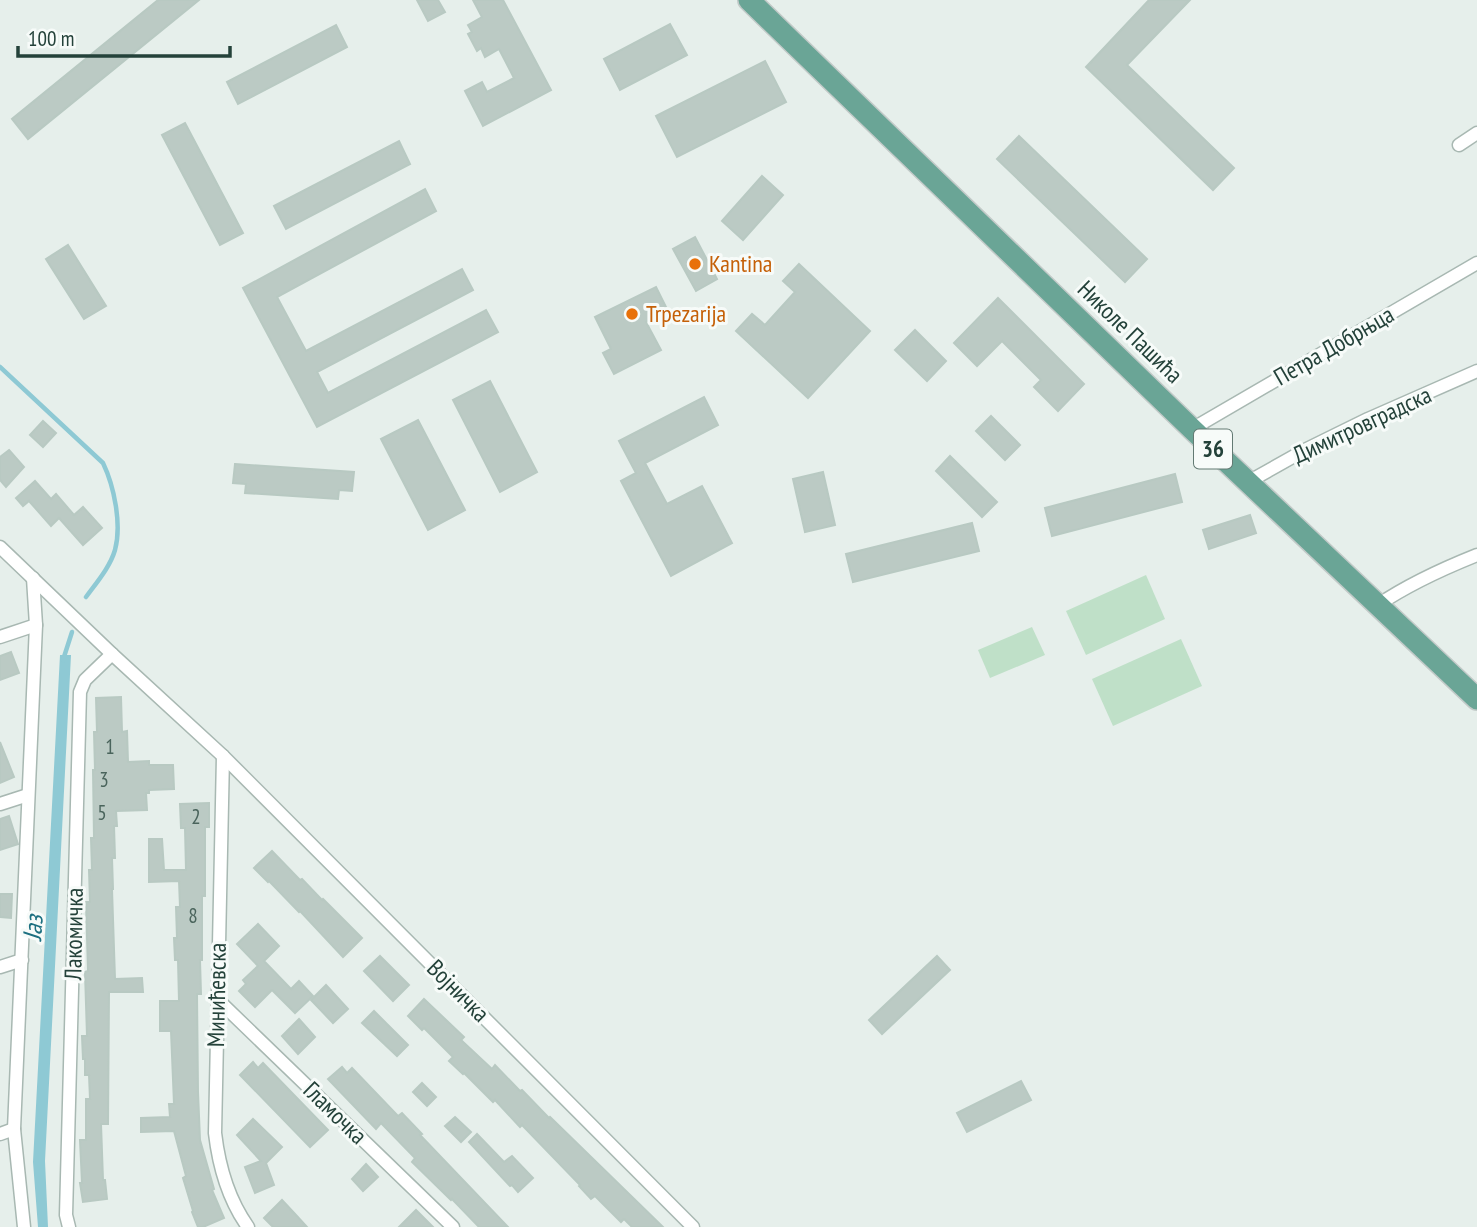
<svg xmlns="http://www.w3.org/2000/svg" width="1477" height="1227" viewBox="0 0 1477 1227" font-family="'PT Sans Narrow',sans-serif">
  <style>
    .green { fill: #bfe0c8 }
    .water { fill: #8ec9d4 }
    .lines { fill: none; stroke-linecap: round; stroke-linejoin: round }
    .stream { stroke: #8ec9d4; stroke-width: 4.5 }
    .building { fill: #bbcac4; stroke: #b8c9c2; stroke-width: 2 }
    .street-casing { stroke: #a8b8b2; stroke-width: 15 }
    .primary-casing { stroke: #c2cac8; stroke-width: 24 }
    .street { stroke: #fff; stroke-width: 12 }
    .primary { stroke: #6aa596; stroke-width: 21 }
    .food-dot { fill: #e8710a; stroke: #f7fbf9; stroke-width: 2.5 }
    .labels { text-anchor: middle; stroke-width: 6; stroke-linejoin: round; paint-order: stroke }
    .number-label { font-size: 21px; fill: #4a645c }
    .shield { fill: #f7fbf9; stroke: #637a73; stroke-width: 2 }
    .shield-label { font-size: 23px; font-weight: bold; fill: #24423a }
    .food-label { font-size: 24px; fill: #c56008; stroke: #f7fbf9; text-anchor: start }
    .street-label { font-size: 24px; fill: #24423a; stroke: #f7fbf9 }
    .water-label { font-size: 26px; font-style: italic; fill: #1c6f80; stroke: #f7fbf9 }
  </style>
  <rect width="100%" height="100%" fill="#e6efeb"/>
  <g class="green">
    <polygon points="1146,575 1165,619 1086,655 1066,611"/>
    <polygon points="1032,627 1045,655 990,678 978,650"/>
    <polygon points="1181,639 1202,686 1113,726 1092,679"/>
  </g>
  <polygon class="water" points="60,655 71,655 45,1161 48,1227 38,1227 33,1162"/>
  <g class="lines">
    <g class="stream">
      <path d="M0,367l103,96c11,23 19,61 12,87 -5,17 -18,32 -29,47"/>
      <polyline points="63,660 72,632"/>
    </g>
  </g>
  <g class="building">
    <polygon points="158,0 199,0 28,139 12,119"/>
    <polygon points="417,0 438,0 445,12 428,21"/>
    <polygon points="473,0 503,0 551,90 483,126 465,91 482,82 487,92 514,78 499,49 485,57 481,48 477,51 468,34 472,32 468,25 482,17"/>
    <polygon points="1149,0 1190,0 1127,65 1234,168 1213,190 1086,67"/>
    <polygon points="670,24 687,55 620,90 604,59"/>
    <polygon points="336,25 347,47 238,104 227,82"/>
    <polygon points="765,61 786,102 677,157 656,116"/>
    <polygon points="185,123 243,233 220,245 162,135"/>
    <polygon points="1019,136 1147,259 1125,282 997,159"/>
    <polygon points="399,141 410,164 286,229 274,206"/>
    <polygon points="762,176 783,195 743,240 722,221"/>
    <polygon points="425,189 436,211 277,297 306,351 462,269 473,290 317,372 328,393 486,310 498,332 317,427 243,288"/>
    <polygon points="695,237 717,279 696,291 673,249"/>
    <polygon points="68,245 106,306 84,319 46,259"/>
    <polygon points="799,264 870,331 808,398 736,331 752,314 765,325 795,292 783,281"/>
    <polygon points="656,287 668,311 646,322 661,350 614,374 603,353 611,349 595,317"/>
    <polygon points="998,298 1084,384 1058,411 1034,387 1041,380 1002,341 977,366 954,343"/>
    <polygon points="915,330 946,361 927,381 895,350"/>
    <polygon points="490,381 537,472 500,492 453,400"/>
    <polygon points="704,397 718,425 645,463 667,504 702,486 732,543 671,576 621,481 636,473 619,441"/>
    <polygon points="991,416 1020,445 1005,460 976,431"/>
    <polygon points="418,420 465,510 428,530 381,439"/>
    <polygon points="43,421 56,433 43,447 30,435"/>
    <polygon points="9,450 24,467 6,487 0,480 0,457"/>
    <polygon points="950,456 997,502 982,517 936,471"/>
    <polygon points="235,464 354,472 352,491 339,490 338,499 245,493 246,484 233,483"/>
    <polygon points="823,472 835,525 805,532 793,479"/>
    <polygon points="1175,474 1182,502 1052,536 1045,508"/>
    <polygon points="35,481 51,499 56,494 74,515 83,507 102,528 83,545 59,518 51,526 29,501 23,506 16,498"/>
    <polygon points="1250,515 1256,533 1209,549 1203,530"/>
    <polygon points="972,523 979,551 853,582 846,554"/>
    <polygon points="11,652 19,673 0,680 0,656"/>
    <polygon points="121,697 122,732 127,731 128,762 149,761 149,765 173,765 174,789 149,790 149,793 146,793 147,810 116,811 117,826 114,826 115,858 112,858 113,889 112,889 115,979 142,978 143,992 109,992 108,1124 101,1124 103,1180 105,1180 107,1199 83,1202 80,1183 82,1183 80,1140 86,1140 86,1099 90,1099 89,1075 85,1075 85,1059 83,1059 82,1036 87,1036 85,972 88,971 86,902 90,902 89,870 92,870 91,838 94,838 93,770 95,770 94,732 97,732 96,698"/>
    <polygon points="0,742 14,777 0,783"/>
    <polygon points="209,803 209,827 205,827 205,896 202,896 202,960 200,960 201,994 197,994 198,1092 200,1140 214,1189 212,1190 224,1218 203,1227 198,1227 192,1212 193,1211 183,1178 186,1176 174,1131 141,1132 141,1118 170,1117 169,1104 174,1104 171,1031 160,1031 160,1001 179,1001 178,960 175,960 174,938 177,938 176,907 180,907 179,881 149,882 149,839 162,839 164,870 186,870 185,828 181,828 180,804"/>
    <polygon points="9,816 18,844 0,850 0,819"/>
    <polygon points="272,851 300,880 302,879 322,900 323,899 362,938 343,957 300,911 299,912 269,881 268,882 254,868"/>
    <polygon points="0,894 12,894 11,918 0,917"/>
    <polygon points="258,924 279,946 264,961 291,989 299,981 313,996 295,1013 272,990 255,1007 239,991 246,984 243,980 258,966 237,944"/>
    <polygon points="380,956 409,985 393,1001 364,971"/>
    <polygon points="937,956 950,970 882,1034 869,1020"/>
    <polygon points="326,985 348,1009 333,1023 311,1000"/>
    <polygon points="424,999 464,1037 461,1040 492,1069 495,1065 520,1091 522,1090 549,1118 550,1117 663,1227 632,1227 624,1219 621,1222 595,1196 591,1199 579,1186 580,1185 522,1125 520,1127 495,1100 493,1102 464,1073 463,1074 449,1061 453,1057 424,1028 422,1030 408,1016"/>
    <polygon points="374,1011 408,1045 397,1056 362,1023"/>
    <polygon points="299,1019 315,1037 298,1054 282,1036"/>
    <polygon points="253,1062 258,1068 263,1063 328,1130 310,1147 240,1075"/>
    <polygon points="342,1067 347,1073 352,1068 398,1116 402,1113 422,1134 420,1135 508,1227 479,1227 452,1199 451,1200 412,1162 415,1158 381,1123 376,1129 328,1079"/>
    <polygon points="1021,1081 1031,1100 967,1132 957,1113"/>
    <polygon points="422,1083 436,1097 427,1106 413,1092"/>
    <polygon points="455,1117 471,1132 461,1142 445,1126"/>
    <polygon points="253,1119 282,1147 266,1163 274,1185 255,1193 245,1167 261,1161 237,1135"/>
    <polygon points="477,1134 504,1162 512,1156 533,1178 518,1192 512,1185 510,1186 469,1142"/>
    <polygon points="366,1164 378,1177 363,1191 352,1179"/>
    <polygon points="282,1200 296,1215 307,1227 273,1227 264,1218"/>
    <polygon points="416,1210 433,1227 399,1227"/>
  </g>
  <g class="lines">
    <g class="street-casing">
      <g id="street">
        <polyline points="1459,145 1477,133"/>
        <polyline points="1192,429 1477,263"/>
        <polyline points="1248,482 1305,450 1368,419 1477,371"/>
        <polyline points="0,547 112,654 223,756 693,1227"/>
        <path d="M1378,605c31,-21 64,-36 99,-50"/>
        <polyline points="0,637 36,625"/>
        <path d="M223,756l-8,377c4,34 13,66 33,94"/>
        <polyline points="0,804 28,795"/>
        <polyline points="0,967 22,960"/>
        <polyline points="217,999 453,1227"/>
        <polyline points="0,1134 14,1129"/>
        <polyline points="24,1227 14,1129 36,625 33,578"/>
        <polyline points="69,1227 66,1215 80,692 85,680 112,654"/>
      </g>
    </g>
    <g class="primary-casing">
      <polyline id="primary" points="749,0 1192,429 1477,699"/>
    </g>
    <use href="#street" class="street"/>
    <use href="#primary" class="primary"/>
  </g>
  <g class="food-dot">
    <circle cx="695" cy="264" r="7"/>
    <circle cx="632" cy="314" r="7"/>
  </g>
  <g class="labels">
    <g class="number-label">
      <text x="110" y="754">1</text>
      <text x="104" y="787">3</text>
      <text x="102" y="820">5</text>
      <text x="196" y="824">2</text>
      <text x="193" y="923">8</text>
    </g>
    <rect class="shield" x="1194" y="429.5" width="38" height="39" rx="5"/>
    <g class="shield-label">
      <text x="1213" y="457">36</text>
    </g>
    <g class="food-label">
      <text x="709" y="272">Kantina</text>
      <text x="646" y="322">Trpezarija</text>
    </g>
    <g class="street-label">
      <text transform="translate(1130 332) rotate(44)" y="8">Николе Пашића</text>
      <text transform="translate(1334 346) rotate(-30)" y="8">Петра Добрњца</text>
      <text transform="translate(1362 425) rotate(-25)" y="8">Димитровградска</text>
      <text transform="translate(74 934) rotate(-89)" y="8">Лакомичка</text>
      <text transform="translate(458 991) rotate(45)" y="8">Војничка</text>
      <text transform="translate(217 995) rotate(-89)" y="8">Минићевска</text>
      <text transform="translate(335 1113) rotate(44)" y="8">Гламочка</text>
    </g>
    <g class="water-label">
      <text transform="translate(33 928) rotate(-86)" y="9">Јаз</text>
    </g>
  </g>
  <path d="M18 46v10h212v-10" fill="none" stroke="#24423a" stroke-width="3.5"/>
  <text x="28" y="46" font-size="21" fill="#24423a" stroke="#f7fbf9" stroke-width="5" paint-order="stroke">100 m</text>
</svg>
